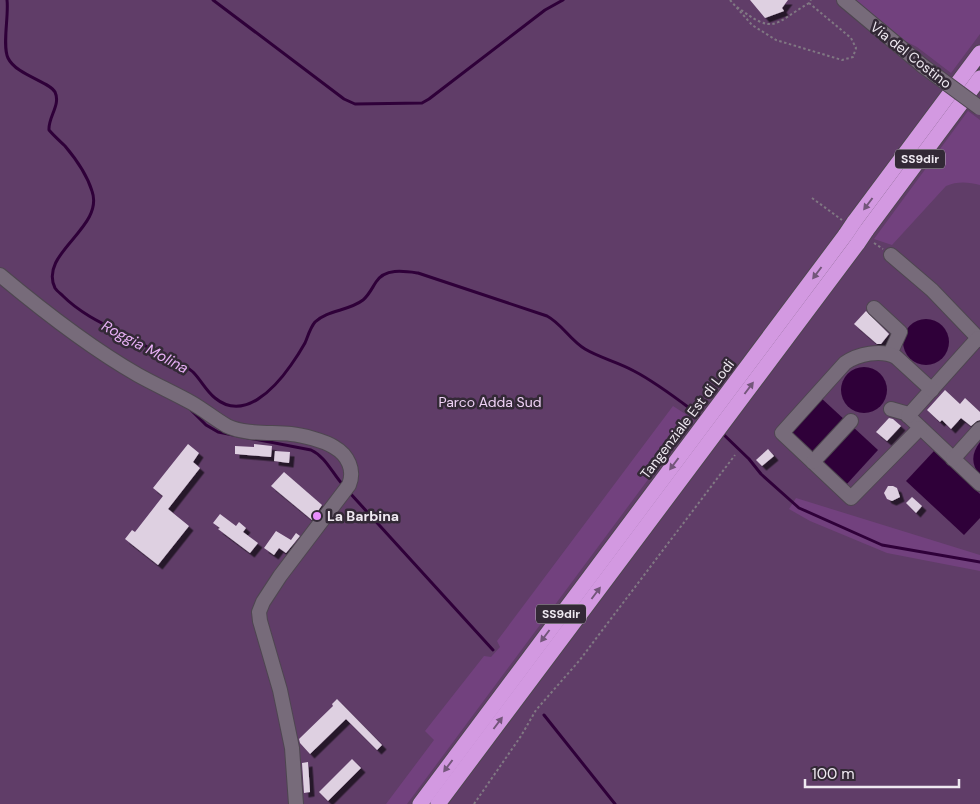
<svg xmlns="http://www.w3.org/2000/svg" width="980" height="804" viewBox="0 0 980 804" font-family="'DM Sans',sans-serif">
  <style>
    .green { fill: #603d68 }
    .forest { fill: #72417e }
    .water { fill: #2f0039 }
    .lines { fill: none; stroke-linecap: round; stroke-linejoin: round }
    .stream { stroke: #2f0039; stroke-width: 3 }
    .building { fill: #ded0e1; filter: url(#shadow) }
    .minor-casing { stroke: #4e4650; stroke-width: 16 }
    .highway-casing { stroke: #4e4650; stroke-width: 17 }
    .path { stroke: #807883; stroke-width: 2; stroke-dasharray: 2.5 2.5; stroke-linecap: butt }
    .minor { stroke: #776b7a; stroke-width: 14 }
    .highway { stroke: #d399e1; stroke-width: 15 }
    .minor-bridge-casing { stroke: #4e4650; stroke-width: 16; stroke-linecap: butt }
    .highway-bridge-casing { stroke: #4e4650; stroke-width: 17; stroke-linecap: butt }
    .minor-bridge { stroke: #776b7a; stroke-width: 14 }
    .highway-bridge { stroke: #d399e1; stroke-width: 15 }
    .oneway { fill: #73567a }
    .poi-dot { fill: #e98efe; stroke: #332936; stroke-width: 2 }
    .labels { text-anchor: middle; stroke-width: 5; stroke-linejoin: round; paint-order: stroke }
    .shield { fill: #332936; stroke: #b7afb9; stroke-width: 1 }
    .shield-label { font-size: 12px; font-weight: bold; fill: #efe9f1 }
    .street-label { font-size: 14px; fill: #efe9f1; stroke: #332936 }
    .park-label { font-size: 14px; fill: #efd2f5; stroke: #332936 }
    .poi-label { font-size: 14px; font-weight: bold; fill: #efe9f1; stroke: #332936; text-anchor: start }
    .water-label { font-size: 15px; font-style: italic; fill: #e8b0f6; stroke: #332936 }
  </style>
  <defs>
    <filter id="shadow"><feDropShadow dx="4.5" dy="4.5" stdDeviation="0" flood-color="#0009"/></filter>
  </defs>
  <rect width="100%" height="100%" fill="#332936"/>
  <rect class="green" x="0" y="0" width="980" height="804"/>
  <g class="forest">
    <polygon points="853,0 980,0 980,34 951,73 917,47 905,41"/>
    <path d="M968,111l12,9v65c-11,-3 -23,-4 -34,1l-54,59 -18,-6z"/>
    <polygon points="673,406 693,419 407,804 386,804 434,740 425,731 484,656 491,657 500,647 497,641"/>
    <polygon points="796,498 980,555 980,571 887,553 810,521 789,509"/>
  </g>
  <g class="water">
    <circle cx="926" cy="342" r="23"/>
    <circle cx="864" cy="390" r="23"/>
    <polygon points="820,397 846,421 813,456 787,432"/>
    <polygon points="852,426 878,450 846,485 819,461"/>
    <path d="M980,442v34c-9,-12 -9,-22 0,-34z"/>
    <polygon points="934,451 980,494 980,518 964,535 906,481"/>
  </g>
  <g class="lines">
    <g class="stream">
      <path d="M7,0c2,15 -5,46 1,58 8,17 42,24 47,34 6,13 -7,25 -6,38 5,6 11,11 16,16 11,13 22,29 27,45 13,37 -54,62 -37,97 2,3 6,6 8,8 27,27 66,37 97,59 10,7 23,8 33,17 8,8 13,19 22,26 29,24 60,-10 76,-33 5,-7 10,-15 14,-22 3,-7 5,-15 10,-21 12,-12 34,-11 48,-22 6,-5 9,-12 13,-18 9,-14 28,-11 42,-9l129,43c15,8 23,24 38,33 15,9 33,13 49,22 25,13 47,31 70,48"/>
      <polyline points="213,0 344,99 355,104 422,103 429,99 545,10 563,0"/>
      <path d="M191,410l15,15 12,7 93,18c15,7 21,23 32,35"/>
      <polyline points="722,433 749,459 761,474 799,508 882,545 980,562"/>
      <polyline points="349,492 493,650"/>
      <polyline points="544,715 615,804"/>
    </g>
  </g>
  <g class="building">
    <polygon points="750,0 788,0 782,8 784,11 765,18"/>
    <polygon points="866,311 889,334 881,344 877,344 854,324"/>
    <polygon points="945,390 960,404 965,398 980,412 980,420 977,421 971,426 961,418 951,429 942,420 940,422 927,410"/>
    <polygon points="889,418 893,419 901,426 887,441 876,432"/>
    <polygon points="188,444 199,453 193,462 200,468 168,509 189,526 158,565 125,539 132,530 135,532 163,496 153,488"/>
    <polygon points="254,444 272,446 271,457 235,454 235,446 254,447"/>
    <polygon points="768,449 774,456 762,466 756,460"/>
    <polygon points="275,451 290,452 289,463 274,461"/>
    <polygon points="284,472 322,505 312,520 271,486"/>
    <polygon points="888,486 893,486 897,488 900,497 892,501 887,499 884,493"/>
    <polygon points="912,497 922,506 916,513 906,503"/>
    <polygon points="220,514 236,526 239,522 246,528 243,532 258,543 250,553 218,529 220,528 213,523"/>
    <polygon points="276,531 291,540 296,533 300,536 286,553 279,548 274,555 264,548"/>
    <polygon points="337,699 382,745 377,750 346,719 310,754 300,743 299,739 333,706 332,704"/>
    <polygon points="352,759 361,768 328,801 319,792"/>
    <polygon points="308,762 310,792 304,793 302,763"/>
  </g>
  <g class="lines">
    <g class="minor-casing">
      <g id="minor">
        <polyline points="844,0 923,66"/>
        <polyline points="891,255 932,290 980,340"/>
        <path d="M0,275c43,36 89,72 138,100 18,10 36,18 54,28 12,7 23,16 35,23 19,9 44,6 64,8 11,1 34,7 43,13 14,8 21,23 15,38l-69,91 -17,26 -4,10 1,9 20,69 12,58 4,56"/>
        <polyline points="874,308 900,332 890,354"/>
        <polyline points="891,409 905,413 980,484"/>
        <polyline points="908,416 978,338"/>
        <path d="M920,428l-69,70 -69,-65 63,-70c13,-9 36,-14 51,-6l36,33"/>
        <polyline points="953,459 980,429"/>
        <polyline points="813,462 851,421"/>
      </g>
    </g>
    <g class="highway-casing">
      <g id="highway">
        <polyline points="854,222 980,53"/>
        <polyline points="866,231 980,78"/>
        <polyline points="420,804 846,234"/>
        <polyline points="438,804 858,243"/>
      </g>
    </g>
    <g class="path">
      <polyline points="730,0 752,25 776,40 842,60 853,57 856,48 851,38 809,3 811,0"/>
      <path d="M737,7c38,28 35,18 72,-4"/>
      <polyline points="812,198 842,220"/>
      <polyline points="874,243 883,249"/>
      <polyline points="474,804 521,736 536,710 579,661 735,455"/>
    </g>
    <use href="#minor" class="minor"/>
    <use href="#highway" class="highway"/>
    <g class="minor-bridge-casing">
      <polyline id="minor-bridge" points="923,66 980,108"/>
    </g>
    <g class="highway-bridge-casing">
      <g id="highway-bridge">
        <polyline points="846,234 854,222"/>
        <polyline points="858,243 866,231"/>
      </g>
    </g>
    <use href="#minor-bridge" class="minor-bridge"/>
    <use href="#highway-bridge" class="highway-bridge"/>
  </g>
  <defs><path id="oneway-solid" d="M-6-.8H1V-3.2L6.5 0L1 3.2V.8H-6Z" transform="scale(1.25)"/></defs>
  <g class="oneway">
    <use href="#oneway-solid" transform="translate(868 204) rotate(127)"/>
    <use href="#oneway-solid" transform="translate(817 273) rotate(127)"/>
    <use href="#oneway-solid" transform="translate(749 388) rotate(-53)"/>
    <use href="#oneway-solid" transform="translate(674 464) rotate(127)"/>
    <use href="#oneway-solid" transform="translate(596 593) rotate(-53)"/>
    <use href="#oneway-solid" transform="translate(545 636) rotate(127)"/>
    <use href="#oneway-solid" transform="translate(498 723) rotate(-53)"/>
    <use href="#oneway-solid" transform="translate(448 766) rotate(127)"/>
  </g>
  <circle class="poi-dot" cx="317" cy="516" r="5"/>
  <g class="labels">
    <g class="shield">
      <rect x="895" y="149.5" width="50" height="19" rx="4"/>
      <rect x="536" y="604.5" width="50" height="19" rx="4"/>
    </g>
    <g class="shield-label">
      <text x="920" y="163">SS9dir</text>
      <text x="561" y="618">SS9dir</text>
    </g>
    <g class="street-label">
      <text transform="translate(911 55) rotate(38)" y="5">Via del Costino</text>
      <text transform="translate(687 419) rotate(-53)" y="5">Tangenziale Est di Lodi</text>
    </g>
    <g class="park-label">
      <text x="490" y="407">Parco Adda Sud</text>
    </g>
    <g class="poi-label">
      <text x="327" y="521">La Barbina</text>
    </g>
    <g class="water-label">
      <text transform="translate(145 347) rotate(28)" y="5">Roggia Molina</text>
    </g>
  </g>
  <path d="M805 779v8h154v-8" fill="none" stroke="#efe9f1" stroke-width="2.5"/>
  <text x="812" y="779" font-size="15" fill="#efe9f1" stroke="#332936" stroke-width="4" paint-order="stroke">100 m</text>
</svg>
